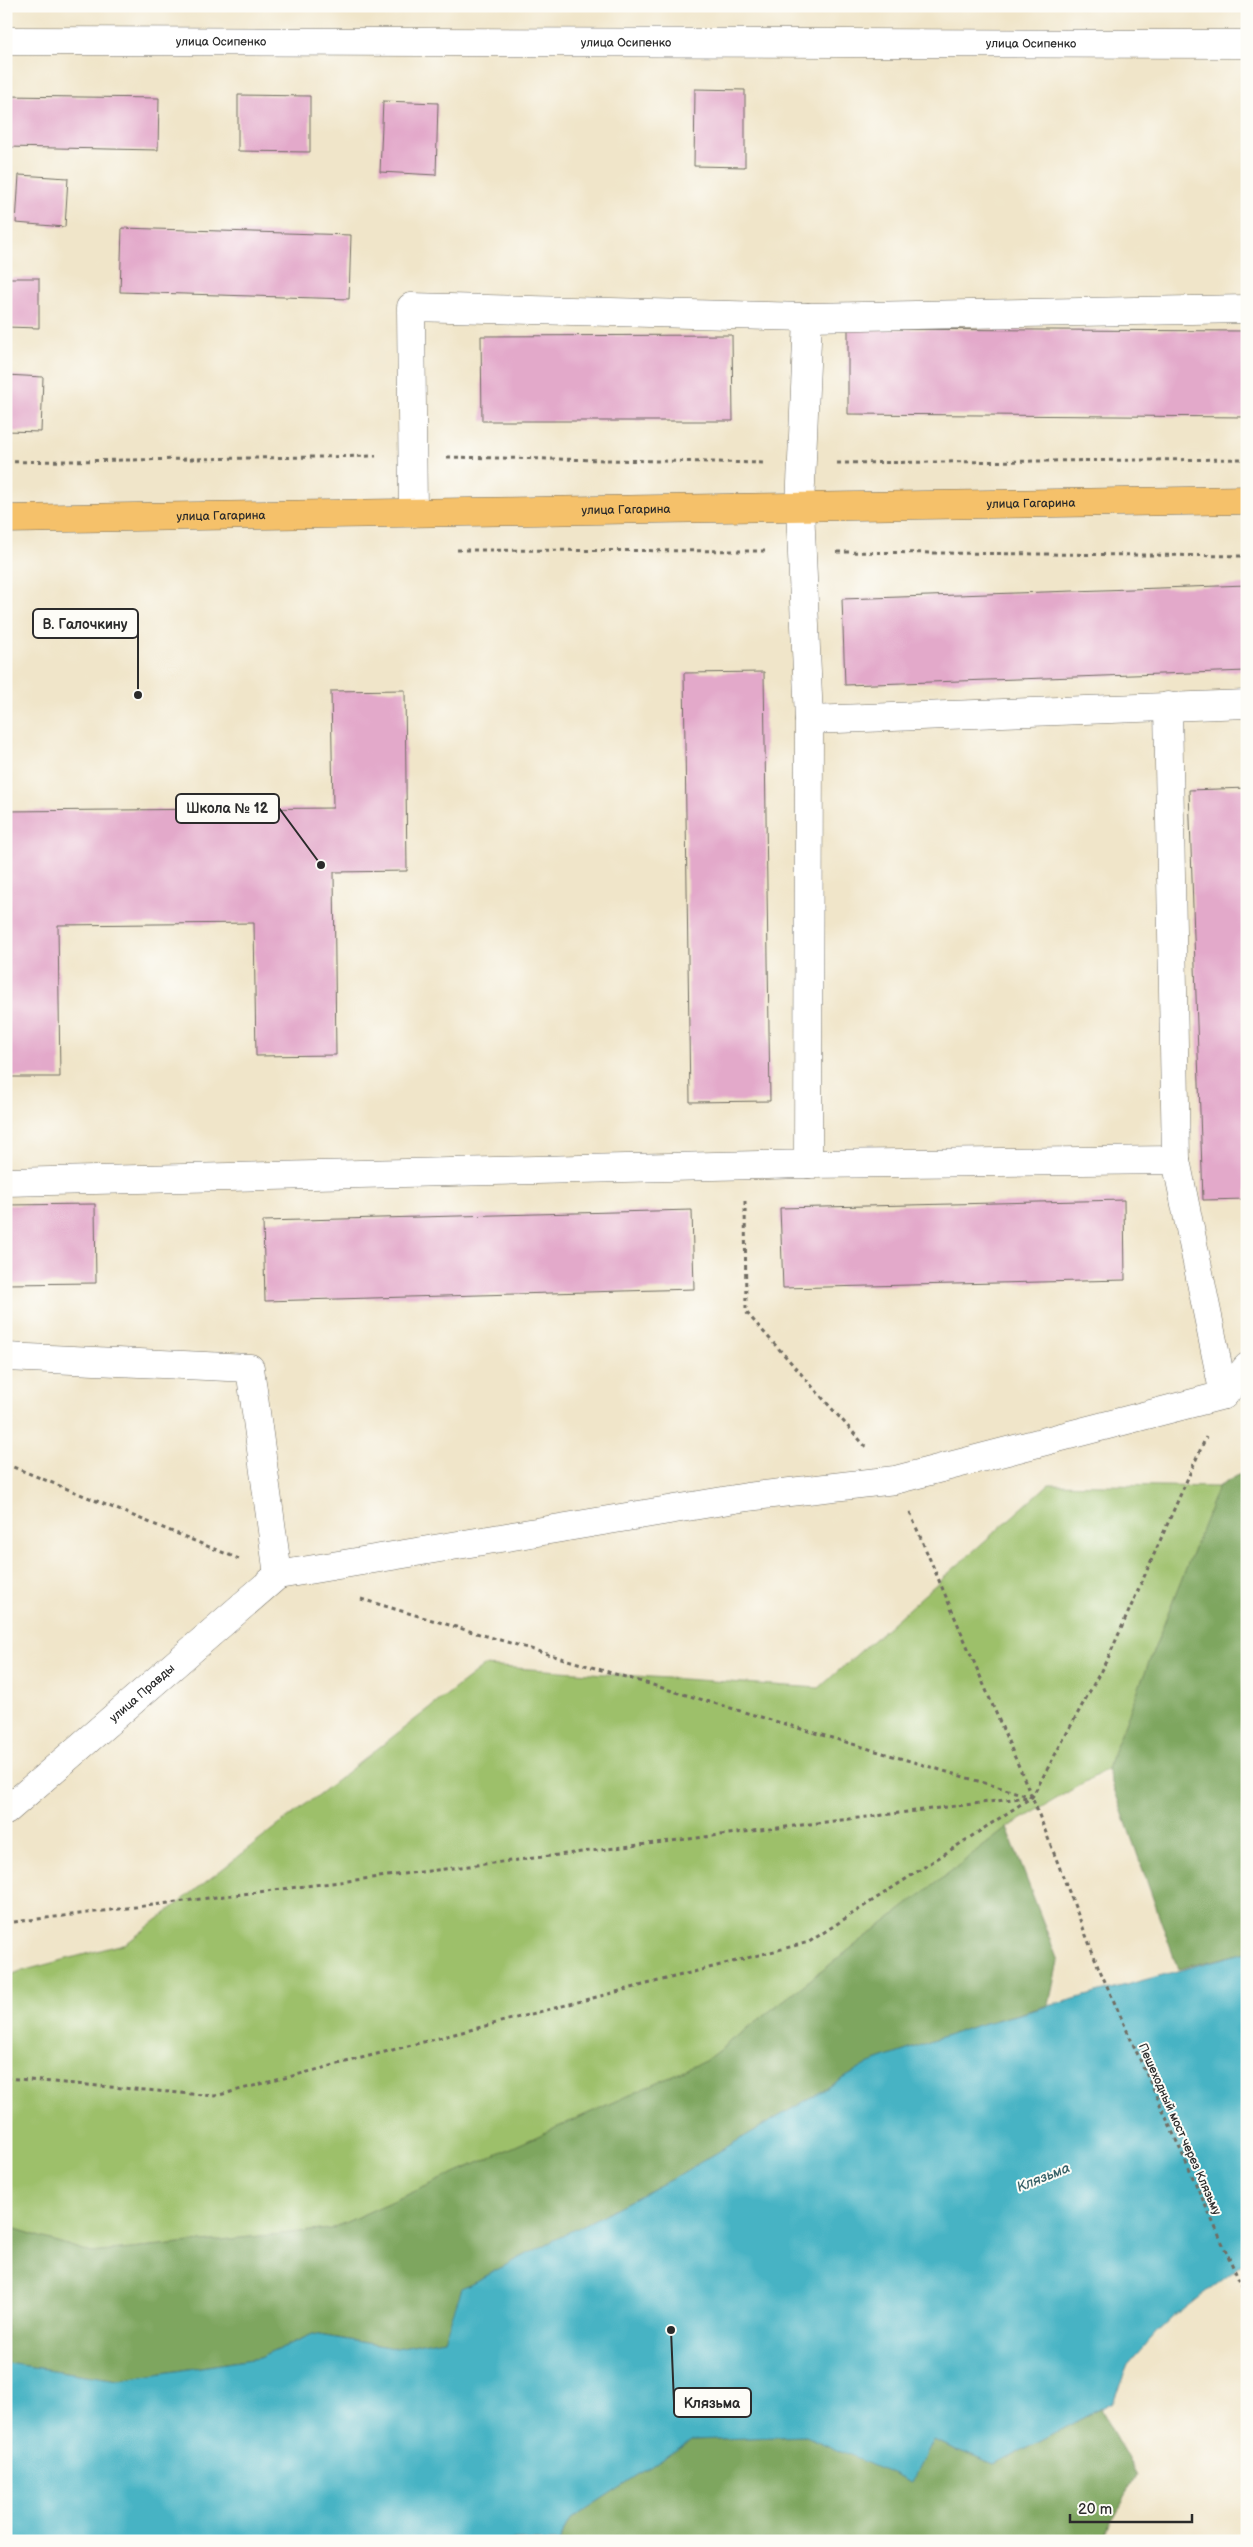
<svg xmlns="http://www.w3.org/2000/svg" width="1253" height="2547" viewBox="0 0 1253 2547" font-family="'Balsamiq Sans',sans-serif">
  <style>
    .green { fill: #9dc06a; stroke: #64764a }
    .forest { fill: #7ea65e; stroke: #546844 }
    .water { fill: #47b3c4; stroke: #396f78 }
    .building { fill: #e3a9ca }
    .lines { fill: none; stroke-linecap: round; stroke-linejoin: round }
    .minor-casing { stroke: #706c62; stroke-width: 29 }
    .major-casing { stroke: #706c62; stroke-width: 29 }
    .path { stroke: #706c62; stroke-width: 3; stroke-dasharray: 4 4; stroke-linecap: butt }
    .minor { stroke: #fff; stroke-width: 28 }
    .major { stroke: #f5c16b; stroke-width: 28 }
    .labels { text-anchor: middle; stroke-width: 4; stroke-linejoin: round; paint-order: stroke }
    .street-label { font-size: 12px; fill: #2b2b2b; stroke: #fdfcf7 }
    .water-label { font-size: 14px; font-style: italic; fill: #366168; stroke: #fdfcf7 }
    .leader { fill: none; stroke: #2b2b2b; stroke-width: 2 }
    .callout-dot { fill: #2b2b2b; stroke: #fdfcf7; stroke-width: 2 }
    .callout { fill: #fdfcf7; stroke: #2b2b2b; stroke-width: 2 }
    .callout-label { font-size: 14px; text-anchor: middle; font-weight: bold; fill: #2b2b2b }
  </style>
  <rect width="100%" height="100%" fill="#fdfcf7"/>
  <filter id="ink" filterUnits="userSpaceOnUse"><feTurbulence type="fractalNoise" baseFrequency=".02" numOctaves="2"/><feDisplacementMap in="SourceGraphic" scale="10" xChannelSelector="R" yChannelSelector="G"/><feConvolveMatrix kernelMatrix="1 2 1 2 8 2 1 2 1" color-interpolation-filters="sRGB"/></filter>
  <filter id="wash" filterUnits="userSpaceOnUse"><feTurbulence type="fractalNoise" baseFrequency=".0096" numOctaves="4" result="noise"/><feDisplacementMap in="SourceGraphic" scale="20" xChannelSelector="R" yChannelSelector="G"/><feGaussianBlur stdDeviation="1.12" result="paint"/><feColorMatrix in="noise" values="0 0 0 0 0 0 0 0 0 0 0 0 0 0 0 0 0 1.4 0 .05"/><feComposite in="paint" operator="in"/></filter>
  <g filter="url(#wash)">
    <rect width="100%" height="100%" fill="#f0e5c9"/>
    <polygon class="green" points="1049,1484 1218,1487 1107,1769 1007,1828 705,2061 331,2229 92,2253 6,2226 6,1977 18,1972 127,1943 484,1666 819,1688"/>
    <g class="forest">
      <polygon points="1247,1470 1247,1952 1178,1969 1107,1769 1218,1487"/>
      <polygon points="1007,1828 1058,1961 1049,2005 975,2026 870,2063 672,2179 462,2288 445,2339 395,2348 313,2334 259,2358 118,2380 6,2363 6,2226 92,2253 331,2229 705,2061"/>
      <polygon points="1100,2409 1137,2475 1102,2541 559,2541 571,2519 691,2440 805,2436 911,2482 933,2440 994,2465"/>
    </g>
    <polygon class="water" points="1247,1952 1247,2260 1173,2317 1156,2333 1128,2365 1113,2402 994,2465 933,2440 911,2483 805,2436 691,2440 571,2519 559,2541 6,2541 6,2363 118,2380 259,2358 313,2334 395,2348 444,2339 462,2288 672,2179 870,2063 975,2026"/>
    <g id="blocks">
      <g class="building">
        <polygon points="695,89 745,90 745,167 694,166"/>
        <polygon points="238,95 310,96 310,152 238,151"/>
        <polygon points="6,96 159,98 158,150 6,147"/>
        <polygon points="383,101 438,103 436,175 380,172"/>
        <polygon points="19,175 68,178 65,227 16,223"/>
        <polygon points="122,228 351,235 349,299 120,292"/>
        <polygon points="6,278 39,278 39,328 6,327"/>
        <polygon points="848,329 1247,331 1247,417 848,414"/>
        <polygon points="732,335 733,421 482,421 481,336"/>
        <polygon points="6,375 43,377 41,432 6,431"/>
        <polygon points="1247,585 1247,671 845,685 842,599"/>
        <polygon points="764,672 770,1101 690,1102 684,673"/>
        <polygon points="405,690 407,871 334,872 336,1055 256,1056 254,923 58,925 60,1077 6,1077 6,811 333,808 331,691"/>
        <polygon points="1247,788 1247,1199 1203,1200 1189,790"/>
        <polygon points="1124,1200 1125,1280 783,1288 780,1208"/>
        <polygon points="95,1204 96,1283 6,1284 6,1205"/>
        <polygon points="692,1210 694,1289 265,1301 263,1221"/>
      </g>
    </g>
  </g>
  <g filter="url(#ink)">
    <use href="#blocks" fill-opacity="0" stroke="#706c62" stroke-width="1"/>
    <g class="lines">
      <g class="minor-casing">
        <g id="minor">
          <path id="s1" d="M6,41l1241,3"/>
          <polyline points="808,317 800,507 809,720 1247,704"/>
          <polyline points="413,513 411,307 808,317 1247,309"/>
          <polyline points="1168,706 1176,1160"/>
          <polyline points="808,1164 1176,1160 1224,1395"/>
          <polyline points="6,1182 808,1164 809,720"/>
          <polyline points="6,1357 250,1368 278,1575 747,1497 895,1480 1224,1395 1247,1367"/>
          <path id="s2" d="M6,1811l272,-236"/>
        </g>
      </g>
      <g class="major-casing">
        <g id="major">
          <path id="s3" d="M6,519l1241,-19"/>
        </g>
      </g>
      <g class="path">
        <polyline points="447,457 766,463"/>
        <polyline points="6,462 376,456"/>
        <polyline points="837,463 1247,459"/>
        <polyline points="457,550 766,551"/>
        <polyline points="837,552 1247,556"/>
        <polyline points="745,1201 746,1312 866,1447"/>
        <polyline points="6,1464 239,1559"/>
        <polyline points="910,1513 1032,1797 1098,1966 1247,2298"/>
        <polyline points="361,1599 1032,1797"/>
        <polyline points="6,1923 1029,1797"/>
        <polyline points="6,2078 215,2096 809,1942 1032,1797 1109,1656 1206,1437"/>
      </g>
      <use href="#minor" class="minor"/>
      <use href="#major" class="major"/>
    </g>
  </g>
  <g class="labels">
    <g class="street-label">
      <text dy="4" stroke="none"><textPath href="#s1" startOffset="215">улица Осипенко</textPath></text>
      <text dy="4" stroke="none"><textPath href="#s1" startOffset="620">улица Осипенко</textPath></text>
      <text dy="4" stroke="none"><textPath href="#s1" startOffset="1025">улица Осипенко</textPath></text>
      <text dy="4" stroke="none"><textPath href="#s3" startOffset="1025">улица Гагарина</textPath></text>
      <text dy="4" stroke="none"><textPath href="#s3" startOffset="620">улица Гагарина</textPath></text>
      <text dy="4" stroke="none"><textPath href="#s3" startOffset="215">улица Гагарина</textPath></text>
      <text dy="4" stroke="none"><textPath href="#s2" startOffset="180">улица Правды</textPath></text>
      <text transform="translate(1180 2129) rotate(66)" y="4">Пешеходный мост через Клязьму</text>
    </g>
    <g class="water-label">
      <text transform="translate(1043 2177) rotate(-22)" y="5">Клязьма</text>
    </g>
  </g>
  <path class="leader" d="M138 695L138 624M321 865L279 808M671 2330L674 2403"/>
  <g class="callout-dot">
    <circle cx="138" cy="695" r="5"/>
    <circle cx="321" cy="865" r="5"/>
    <circle cx="671" cy="2330" r="5"/>
  </g>
  <g class="callout">
    <rect x="33" y="609" width="105" height="29" rx="5"/>
    <rect x="176" y="794" width="103" height="29" rx="5"/>
    <rect x="674" y="2388" width="77" height="29" rx="5"/>
  </g>
  <g class="callout-label">
    <text x="85" y="629">В. Галочкину</text>
    <text x="227" y="813">Школа № 12</text>
    <text x="712" y="2408">Клязьма</text>
  </g>
  <rect width="1253" height="2547" fill="none" stroke="#fdfcf7" stroke-width="25"/>
  <path d="M1070 2514v8h122v-8" fill="none" stroke="#2b2b2b" stroke-width="2.5"/>
  <text x="1078" y="2514" font-size="15" fill="#2b2b2b" stroke="#fdfcf7" stroke-width="4" paint-order="stroke">20 m</text>
</svg>
